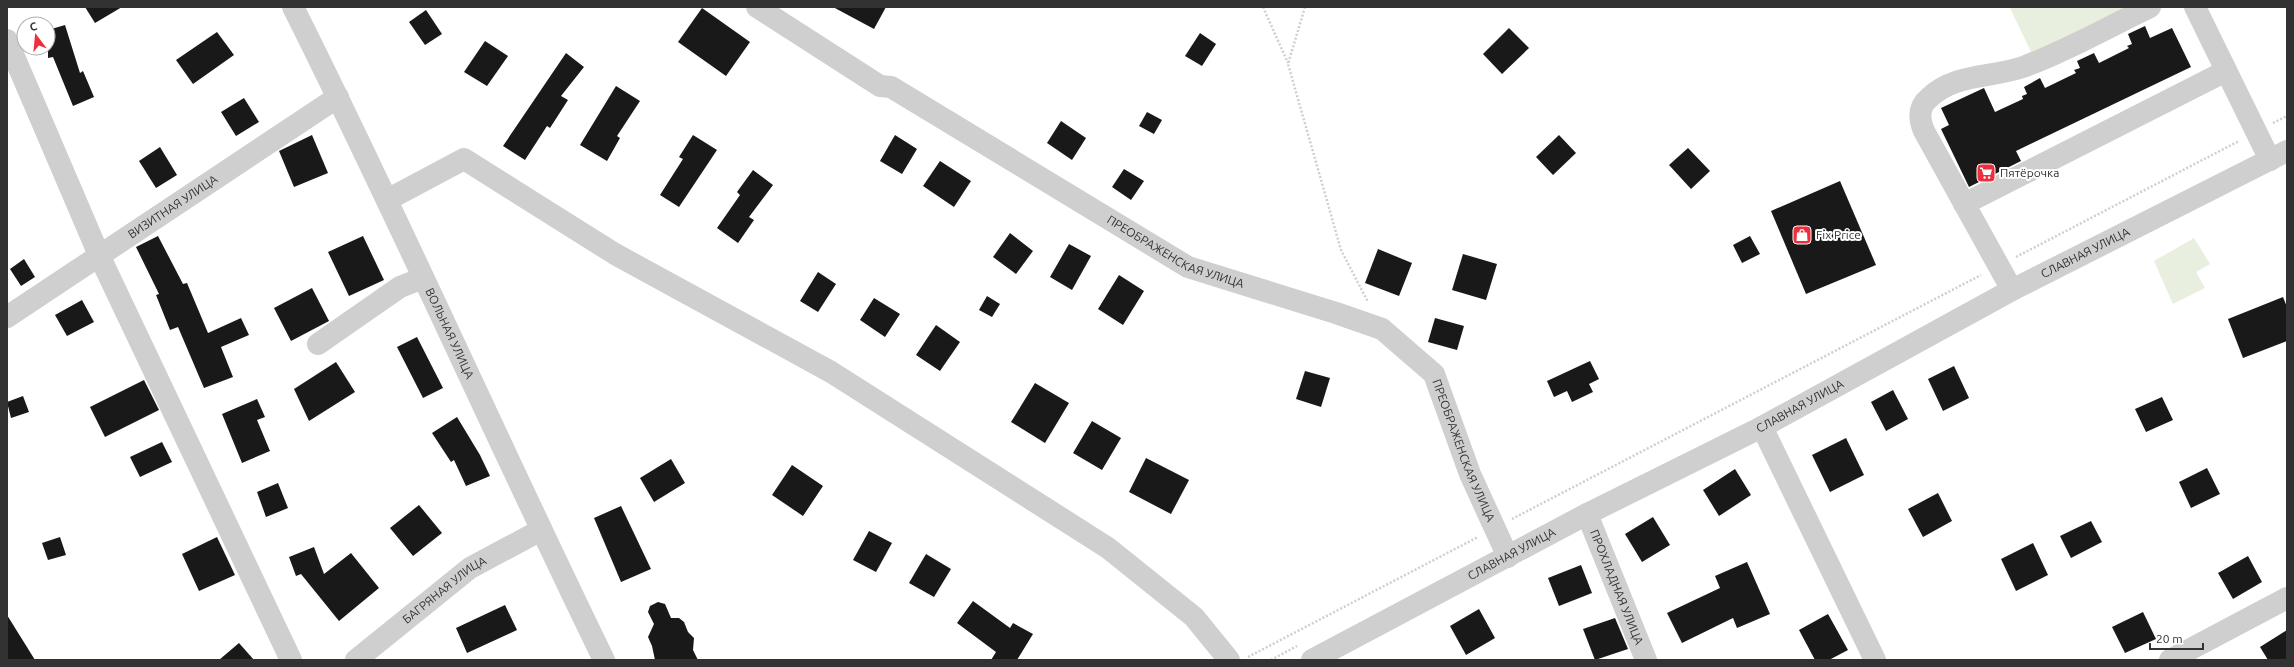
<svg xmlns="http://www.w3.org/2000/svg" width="2294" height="667" viewBox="0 0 2294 667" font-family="Ubuntu,sans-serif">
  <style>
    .green { fill: #e8efdf }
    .building { fill: #191919 }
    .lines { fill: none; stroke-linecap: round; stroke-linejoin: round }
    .path { stroke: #cfcfcf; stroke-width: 2.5; stroke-dasharray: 2 2; stroke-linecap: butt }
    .minor { stroke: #cfcfcf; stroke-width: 22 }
    .labels { text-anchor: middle; stroke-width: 4; stroke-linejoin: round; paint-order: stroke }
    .poi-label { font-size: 12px; fill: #323232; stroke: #fff; text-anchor: start }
    .street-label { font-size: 12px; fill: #323232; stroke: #fff }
  </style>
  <rect width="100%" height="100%" fill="#fff"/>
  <g class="green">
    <polygon points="2012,7 2128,7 2032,54 2010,8"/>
    <polygon points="2194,238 2210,264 2196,272 2205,288 2173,304 2154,261"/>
  </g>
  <g class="building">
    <polygon points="85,7 122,7 95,23"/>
    <polygon points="833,7 886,7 874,29"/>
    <polygon points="702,8 750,42 726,76 678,42"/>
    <polygon points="426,10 442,34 425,45 409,22"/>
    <polygon points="65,25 80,73 83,71 94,97 73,106 53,57 48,58 48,30"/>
    <polygon points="2145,26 2150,38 2172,28 2191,67 2016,151 2021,161 1969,187 1941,129 1949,125 1941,108 1984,88 1995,112 2023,99 2022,96 2027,94 2024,87 2040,78 2045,88 2076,73 2074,70 2080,68 2077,61 2094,53 2099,63 2129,48 2127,46 2132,44 2128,34"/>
    <polygon points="1509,28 1529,48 1502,74 1483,54"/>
    <polygon points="217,32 234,55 193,84 176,60"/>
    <polygon points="1200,33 1216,44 1202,66 1185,56"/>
    <polygon points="485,41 508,56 487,86 464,72"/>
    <polygon points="566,53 584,67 561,96 568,100 550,128 547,126 525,160 503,146"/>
    <polygon points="616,86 640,101 617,136 620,138 607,161 580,145"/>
    <polygon points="244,98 259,122 236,136 221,112"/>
    <polygon points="1147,112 1162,120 1154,134 1139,126"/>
    <polygon points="1061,121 1086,138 1072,160 1047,143"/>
    <polygon points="312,135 328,173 294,187 279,151"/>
    <polygon points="693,135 717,150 679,207 660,195 683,159 679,157"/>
    <polygon points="895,135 917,149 902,174 880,161"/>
    <polygon points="1559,135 1576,153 1553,175 1536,157"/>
    <polygon points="160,147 177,175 156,188 139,161"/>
    <polygon points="1688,148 1710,171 1691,189 1669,165"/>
    <polygon points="940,161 971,181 954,207 923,186"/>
    <polygon points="1124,169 1144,181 1131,200 1112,187"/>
    <polygon points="753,170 773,185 749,217 754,220 738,243 717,228 740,195 737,192"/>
    <polygon points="1840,181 1876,265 1806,294 1771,211"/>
    <polygon points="1010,233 1033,251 1016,274 993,257"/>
    <polygon points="158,236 183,284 187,283 208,333 241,318 249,335 221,347 233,377 204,388 178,327 170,330 156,295 159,294 136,247"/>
    <polygon points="363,236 384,280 349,296 328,252"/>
    <polygon points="1750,236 1760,254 1742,263 1733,245"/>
    <polygon points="1069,244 1091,256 1072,290 1050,277"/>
    <polygon points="1378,249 1412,263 1399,296 1365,283"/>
    <polygon points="1463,254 1497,264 1486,300 1452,290"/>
    <polygon points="24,259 35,277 21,286 10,269"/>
    <polygon points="818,272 836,284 818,312 800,301"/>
    <polygon points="1119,275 1144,291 1123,325 1098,309"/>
    <polygon points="312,288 329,321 291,341 274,308"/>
    <polygon points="987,296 1000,304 992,317 979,310"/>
    <polygon points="2283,297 2287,307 2287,341 2243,358 2228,319"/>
    <polygon points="874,298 900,314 885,337 860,320"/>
    <polygon points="82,300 94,322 67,336 55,315"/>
    <polygon points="1435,318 1464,326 1457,350 1428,342"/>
    <polygon points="936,325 960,342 940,371 916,355"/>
    <polygon points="417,337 443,388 423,398 397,347"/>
    <polygon points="1590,361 1599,379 1589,384 1593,392 1572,402 1567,391 1554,397 1547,381"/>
    <polygon points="336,362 355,392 309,421 294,389"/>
    <polygon points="1954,366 1969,398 1943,411 1928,379"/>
    <polygon points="1305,371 1330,378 1321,407 1296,399"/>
    <polygon points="144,380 159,410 105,437 90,407"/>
    <polygon points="1035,383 1069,403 1045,443 1011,422"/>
    <polygon points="1893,390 1908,419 1886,431 1871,402"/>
    <polygon points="23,396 29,412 11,418 7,402"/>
    <polygon points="2162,397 2173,420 2146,432 2135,409"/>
    <polygon points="257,399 265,417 257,420 270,451 242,463 222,414"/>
    <polygon points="457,417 480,455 490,476 466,486 454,460 451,462 432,433"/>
    <polygon points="1092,421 1121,438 1102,470 1073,453"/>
    <polygon points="1846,438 1864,475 1830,492 1812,455"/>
    <polygon points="162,442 172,462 140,477 130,457"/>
    <polygon points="1146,458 1189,480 1171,514 1129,492"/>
    <polygon points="671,459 685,483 654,502 640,478"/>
    <polygon points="792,465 823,486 803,516 772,495"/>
    <polygon points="2207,468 2220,494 2191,508 2179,482"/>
    <polygon points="1735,469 1751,495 1719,516 1703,490"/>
    <polygon points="278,483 288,508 266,517 257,492"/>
    <polygon points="1938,493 1952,521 1923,537 1908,509"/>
    <polygon points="419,505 442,533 413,556 390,528"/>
    <polygon points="621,506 651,569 621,582 594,518"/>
    <polygon points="1653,517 1670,545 1642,562 1625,534"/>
    <polygon points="2091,521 2102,542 2071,558 2060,536"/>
    <polygon points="869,531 892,543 876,572 853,560"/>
    <polygon points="60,537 66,555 48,560 42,543"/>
    <polygon points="217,537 235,575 199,591 182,554"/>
    <polygon points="2033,543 2048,575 2016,591 2001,559"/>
    <polygon points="314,547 324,574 351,553 379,588 339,621 301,574 296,576 289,557"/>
    <polygon points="926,554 951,569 934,597 909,583"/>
    <polygon points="2248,556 2262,582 2233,599 2218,573"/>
    <polygon points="1747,562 1770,614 1737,628 1733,618 1682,643 1667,613 1720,588 1715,576"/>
    <polygon points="1581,565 1592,593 1559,606 1548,578"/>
    <polygon points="973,601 1010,628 1013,623 1033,634 1017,660 991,660 996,652 957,623"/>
    <polygon points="658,602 665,604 671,618 679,618 684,622 688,632 694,638 693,650 698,660 655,660 652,646 648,637 654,624 648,612 650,606"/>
    <polygon points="505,605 517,630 467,653 456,628"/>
    <polygon points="1479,609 1495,638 1466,655 1450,626"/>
    <polygon points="2143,612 2156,639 2125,653 2112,627"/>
    <polygon points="1828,614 1848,650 1829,660 1815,660 1799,630"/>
    <polygon points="7,615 35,660 7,660"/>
    <polygon points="1615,618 1628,649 1595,660 1583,629"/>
    <polygon points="2287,630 2287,660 2268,660 2260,647"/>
    <polygon points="239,643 254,660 219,660"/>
  </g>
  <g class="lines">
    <g class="path">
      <polyline points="1263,7 1288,63"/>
      <polyline points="1305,7 1288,64 1341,250 1368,302"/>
      <polyline points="2273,123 2287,116"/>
      <polyline points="2016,257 2239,141"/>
      <polyline points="1512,519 1981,275"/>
      <polyline points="1248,657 1478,537"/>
      <polyline points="1271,660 1297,646"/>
    </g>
    <g class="minor">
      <path id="s1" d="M293,7c108,215 205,436 311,653"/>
      <path id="s2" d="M757,7l123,79 11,1 297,180 148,46 46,16 52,45 36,100 38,83"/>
      <polyline points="2195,7 2270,160"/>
      <polyline points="7,40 99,255 291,660"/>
      <polyline points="387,200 464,159 615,254 831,372 1108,548 1194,617 1229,660"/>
      <polyline points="1964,204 2226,71"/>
      <path d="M2012,290l-88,-159c-5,-12 -6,-24 5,-33 26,-25 63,-20 94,-31 44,-16 85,-40 127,-60"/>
      <path id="s3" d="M7,317l331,-220"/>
      <polyline points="318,344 400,287 423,278"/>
      <polyline points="1762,427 1875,660"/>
      <path id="s4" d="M1587,514l59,146"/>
      <path id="s5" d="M356,660l114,-92 71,-38"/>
      <path id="s6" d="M1312,660l275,-146 175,-87 250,-137 275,-139"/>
      <polyline points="2170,660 2287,598"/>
    </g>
  </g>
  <defs>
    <g id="supermarket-square" transform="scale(1)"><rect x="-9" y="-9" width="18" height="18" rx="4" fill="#ee2e3b" stroke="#fff"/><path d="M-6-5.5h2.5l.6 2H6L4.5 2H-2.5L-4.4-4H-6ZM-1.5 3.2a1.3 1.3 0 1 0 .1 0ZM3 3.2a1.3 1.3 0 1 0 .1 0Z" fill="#fff"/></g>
    <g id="shop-square" transform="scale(1)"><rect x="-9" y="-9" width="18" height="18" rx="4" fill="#ee2e3b" stroke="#fff"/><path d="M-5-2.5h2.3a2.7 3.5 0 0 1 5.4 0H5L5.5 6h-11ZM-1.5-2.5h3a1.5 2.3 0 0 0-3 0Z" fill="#fff"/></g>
  </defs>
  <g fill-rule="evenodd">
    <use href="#supermarket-square" x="1986" y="173"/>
    <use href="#shop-square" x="1802" y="235"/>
  </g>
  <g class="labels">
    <g class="poi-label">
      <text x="2000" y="177">Пятёрочка</text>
      <text x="1816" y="239">Fix Price</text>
    </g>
    <g class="street-label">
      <text dy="4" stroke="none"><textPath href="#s3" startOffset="199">ВИЗИТНАЯ УЛИЦА</textPath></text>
      <text dy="4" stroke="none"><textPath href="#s2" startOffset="487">ПРЕОБРАЖЕНСКАЯ УЛИЦА</textPath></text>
      <text dy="4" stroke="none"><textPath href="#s6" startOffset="874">СЛАВНАЯ УЛИЦА</textPath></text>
      <text dy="4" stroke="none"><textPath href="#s1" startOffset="362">ВОЛЬНАЯ УЛИЦА</textPath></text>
      <text dy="4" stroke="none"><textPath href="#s6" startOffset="550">СЛАВНАЯ УЛИЦА</textPath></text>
      <text dy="4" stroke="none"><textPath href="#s2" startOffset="859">ПРЕОБРАЖЕНСКАЯ УЛИЦА</textPath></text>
      <text dy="4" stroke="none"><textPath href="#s6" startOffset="226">СЛАВНАЯ УЛИЦА</textPath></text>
      <text dy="4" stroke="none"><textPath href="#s4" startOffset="79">ПРОХЛАДНАЯ УЛИЦА</textPath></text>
      <text dy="4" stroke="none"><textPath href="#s5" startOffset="113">БАГРЯНАЯ УЛИЦА</textPath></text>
    </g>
  </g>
  <rect width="2294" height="667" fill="none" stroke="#323232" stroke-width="16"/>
  <g transform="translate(36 36) rotate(344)"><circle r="19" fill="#ffffff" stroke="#adadad"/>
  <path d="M0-3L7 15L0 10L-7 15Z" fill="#ee2e3b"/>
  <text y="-6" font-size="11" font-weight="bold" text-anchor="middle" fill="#323232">С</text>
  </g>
  <path d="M2150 643v6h53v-6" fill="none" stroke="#323232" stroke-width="2"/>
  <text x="2156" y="643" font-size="12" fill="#323232" stroke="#ffffff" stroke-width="3" paint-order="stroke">20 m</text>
</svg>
